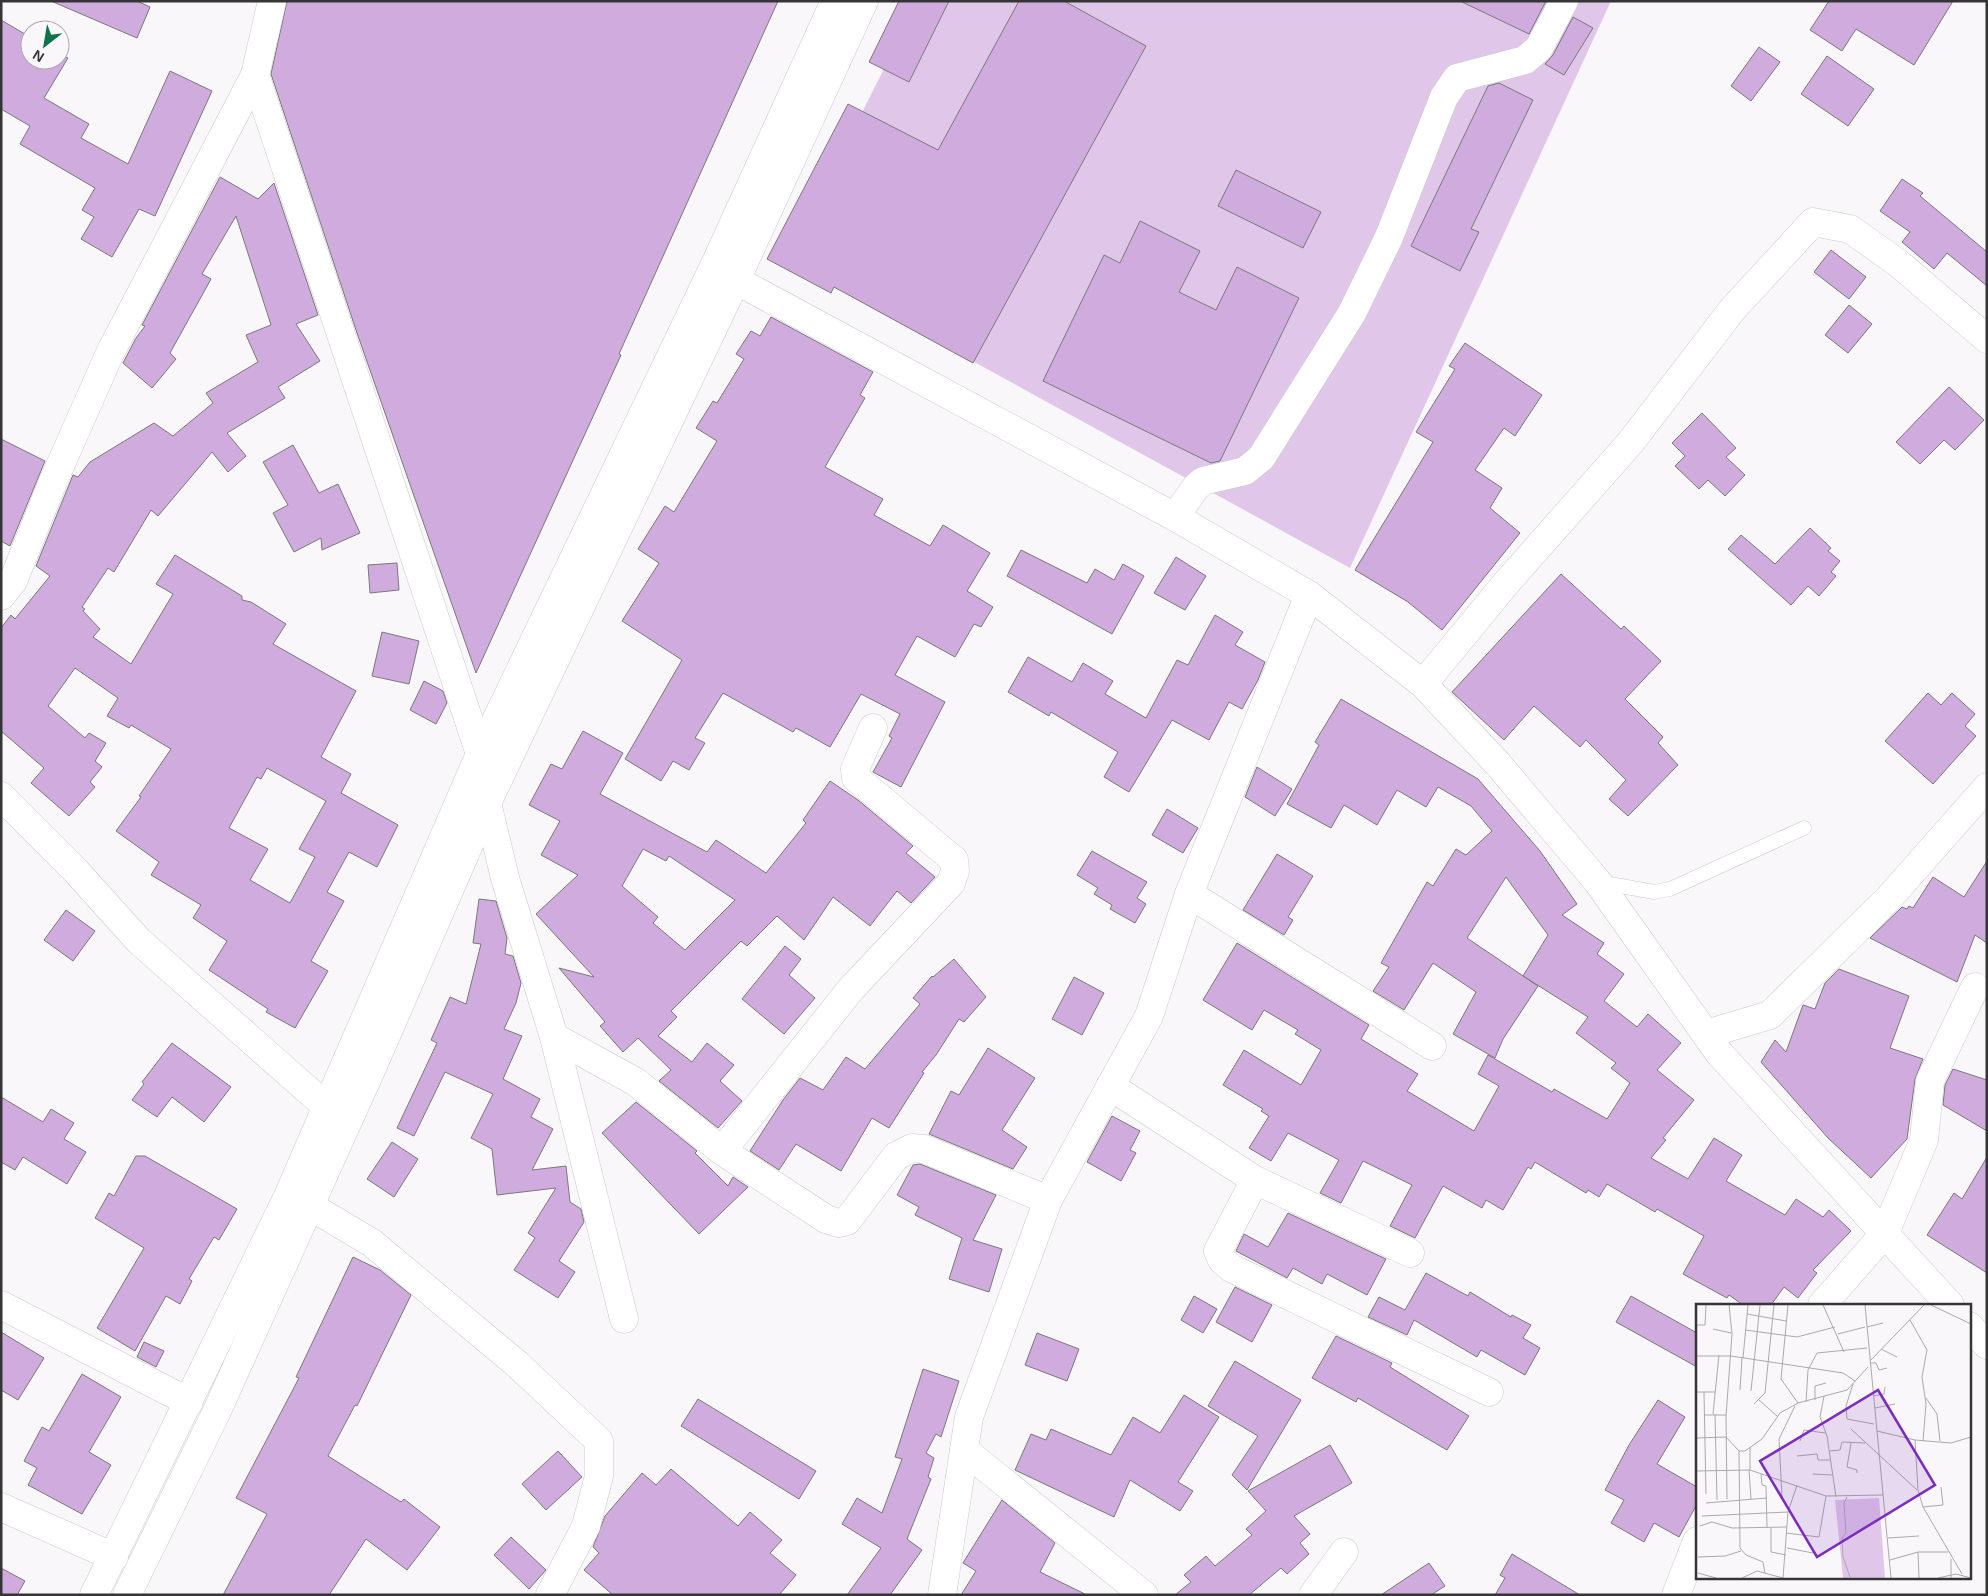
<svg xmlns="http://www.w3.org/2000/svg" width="1988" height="1596" viewBox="0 0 1988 1596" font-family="Helvetica,sans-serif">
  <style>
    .green { fill: #e0c7ea }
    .building { fill: #d0acde; stroke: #7a787a; fill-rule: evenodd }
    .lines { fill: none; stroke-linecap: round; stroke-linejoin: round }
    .lane-casing { stroke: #cccacd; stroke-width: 15 }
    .street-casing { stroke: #cccacd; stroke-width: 29 }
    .secondary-casing { stroke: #cccacd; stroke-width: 29 }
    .primary-casing { stroke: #cccacd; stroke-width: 29 }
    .lane { stroke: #fff; stroke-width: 14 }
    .street { stroke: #fff; stroke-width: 28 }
    .secondary { stroke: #fff; stroke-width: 28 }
    .primary { stroke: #fff; stroke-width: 28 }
    .inset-road { fill: none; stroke: #aba9ac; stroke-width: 1 }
    .view { fill: #7b2cbf; fill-opacity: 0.15; stroke: #7b2cbf; stroke-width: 2.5 }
    .inset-edge { fill: none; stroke: #363536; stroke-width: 2.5 }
  </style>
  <rect width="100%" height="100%" fill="#f9f7fa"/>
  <polygon class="green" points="918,1 1611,1 1350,568 788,260"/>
  <g class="building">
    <polygon points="51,1 137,1 150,7 137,38"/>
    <polygon points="287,1 778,1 619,354 621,355 476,673 357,333 271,74"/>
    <polygon points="899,1 949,1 909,82 869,62"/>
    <polygon points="1019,1 1064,1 1146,46 973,363 834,287 831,293 767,259 848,104 938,150"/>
    <polygon points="1460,1 1546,1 1529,34"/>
    <polygon points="1829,1 1953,1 1914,65 1856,29 1842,51 1810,30"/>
    <polygon points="1573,17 1593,28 1564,75 1545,64 1553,55"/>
    <polygon points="1,20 30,37 30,60 60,60 60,54 68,58 44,98 89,124 81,138 128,164 170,71 212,91 155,216 139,209 112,257 81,239 94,217 82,210 95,188 20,144 30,126 1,109"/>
    <polygon points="1759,47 1780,62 1751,101 1731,86"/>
    <polygon points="1827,56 1874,89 1848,126 1801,94"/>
    <polygon points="1499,83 1533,100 1471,229 1479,232 1460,271 1411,246 1488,86"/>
    <polygon points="1236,170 1321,212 1303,248 1218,206"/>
    <path d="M220,177l38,22 16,-16 44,132 -22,9 24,37 -42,26 7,11 -58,35 19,23 -18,16 -16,-20 -54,64 -7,-6 -37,62 -6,-4 -26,39 3,2 -2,2 17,18 -7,8 38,27 42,-70 -17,-10 19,-29 67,41v4l9,2 35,22 -13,20 83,47 -35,66 30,17 -10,19 57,32 -21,42 -28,-15 -22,40 17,9 -33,60 17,10 -33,57 -29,-16 2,-3 -59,-39 18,-29 -34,-23 8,-13 -50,-30 8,-13 -43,-31 25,-34 -2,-1 32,-47 -40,-24 -2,3 -22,-12 11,-18 -43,-30 -27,38 37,32 4,-5 17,10 -11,18 7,6 -12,15 5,5 -26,29 -38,-33 13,-15 -43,-37v-103l10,-13 4,4 35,-43 -14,-10 37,-91 5,2 12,-15 64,-39 19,13 40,-33 -7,-10 52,-31 -12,-27 25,-10 -35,-109 -34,58 9,5 -41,74 6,6 -24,29 -29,-25 13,-25 9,-12 -3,-1zM267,768l59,33 -27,48 16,8 -25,46 -40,-23 18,-31 -39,-21 28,-51 4,2z"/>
    <polygon points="1902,179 1923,193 1920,196 1987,252 1987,286 1947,253 1934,269 1902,242 1910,232 1880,211"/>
    <polygon points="1140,221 1200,251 1179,292 1216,310 1237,267 1299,298 1220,461 1211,463 1043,381 1104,255 1120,263"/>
    <polygon points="1831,250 1866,277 1849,299 1814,272"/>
    <polygon points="1849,305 1872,324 1848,353 1825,335"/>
    <polygon points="771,317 873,372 860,395 865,398 825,467 883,499 874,515 930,546 943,525 990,553 967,591 993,607 981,627 974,624 955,657 917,636 895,675 945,702 901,787 873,772 892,738 889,736 900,714 861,694 830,747 796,728 793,732 723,693 695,738 705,743 689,770 673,761 661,781 625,759 682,660 622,621 659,563 638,549 665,506 674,512 717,441 696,428 713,401 717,403 744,359 736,354 751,331 760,336"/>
    <polygon points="1465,343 1542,395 1515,436 1504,428 1475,470 1502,488 1490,508 1520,533 1442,630 1408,602 1355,570 1433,442 1416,432 1455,369 1449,366"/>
    <polygon points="1949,387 1984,420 1955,450 1944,440 1920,464 1896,442"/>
    <polygon points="1702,413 1736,448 1726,457 1745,475 1725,496 1708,480 1699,489 1675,466 1685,456 1672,443"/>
    <polygon points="1,439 45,461 10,546 1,541"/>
    <polygon points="293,445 319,493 338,484 360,533 322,550 321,538 294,552 273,513 288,505 263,462"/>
    <polygon points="1810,528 1831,548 1828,551 1840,561 1831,572 1836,576 1819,596 1808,586 1791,605 1728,549 1741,535 1775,564"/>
    <polygon points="1021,550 1087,583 1095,569 1114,580 1123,564 1144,576 1112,634 1007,576"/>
    <polygon points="1176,557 1206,576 1185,610 1154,593"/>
    <polygon points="397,563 399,590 370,593 368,565"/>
    <polygon points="1561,574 1621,629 1624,626 1661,661 1625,699 1663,737 1658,743 1678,765 1628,816 1609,799 1626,780 1586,740 1580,747 1534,706 1504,740 1452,692"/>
    <polygon points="1215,615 1243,632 1235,645 1265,662 1258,680 1242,709 1229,702 1209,740 1172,720 1129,792 1104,777 1118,752 1051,712 1049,716 1008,692 1028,657 1072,682 1083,663 1113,681 1105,694 1146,718 1177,660 1188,665"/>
    <polygon points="382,632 419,641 409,684 372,676"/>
    <polygon points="424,681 443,691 447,703 436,724 410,710"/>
    <polygon points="1928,693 1941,705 1952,693 1975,714 1965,726 1976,736 1933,784 1885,741"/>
    <polygon points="1341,699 1478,779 1540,851 1577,904 1562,915 1604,943 1597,954 1624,974 1604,1001 1637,1027 1648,1014 1681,1043 1657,1070 1694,1100 1663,1138 1666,1140 1651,1158 1688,1179 1714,1138 1742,1155 1726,1181 1785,1215 1796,1199 1823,1217 1829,1210 1851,1231 1813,1270 1817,1273 1798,1298 1784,1287 1771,1305 1743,1305 1729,1295 1727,1298 1683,1274 1704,1236 1657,1209 1655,1212 1607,1184 1599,1197 1588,1190 1586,1193 1535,1162 1531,1169 1528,1167 1503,1210 1486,1200 1482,1208 1443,1186 1415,1238 1390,1226 1412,1185 1363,1161 1341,1203 1320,1193 1339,1160 1288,1133 1271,1161 1249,1148 1269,1116 1261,1111 1263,1109 1223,1085 1244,1050 1301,1085 1321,1050 1295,1034 1298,1030 1264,1010 1252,1030 1203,1000 1237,943 1369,1025 1361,1039 1418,1074 1407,1091 1474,1131 1499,1086 1478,1074 1488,1055 1552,1092 1554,1089 1607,1119 1630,1083 1611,1068 1616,1063 1576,1033 1588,1017 1523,976 1548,935 1506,877 1467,938 1538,986 1503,1039 1495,1058 1453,1034 1476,992 1433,963 1404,1010 1373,991 1389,967 1381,963 1427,882 1433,886 1456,849 1466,855 1492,831 1471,806 1438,787 1426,807 1397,790 1377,825 1344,805 1331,828 1287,804 1319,745 1315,742"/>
    <path d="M583,731l40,22 -23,41 107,58 9,-12 50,33 40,-50 -3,-3 27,-39 28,19 55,46 -7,7 29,24 -24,26 -14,-12 -27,35 -37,-29 -29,43 -27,-24 -30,30 -6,-5 -70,70 6,6 -19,19 34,26 15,-19 27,22 -14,16 22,20 -24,27 -59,-47 12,-11 -33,-32 -15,14 -23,-26 5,-4 -46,-54 35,9 -58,-63 42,-39 -37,-20 19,-34 -31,-16 22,-41 11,5zM643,849l23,12 3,-5 66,44 -50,50 -32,-27 5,-6 -36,-31z"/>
    <polygon points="1257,767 1292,789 1275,816 1245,797"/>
    <polygon points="1167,809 1198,828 1183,853 1152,835"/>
    <polygon points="1092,851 1147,882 1137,898 1146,904 1135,923 1110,909 1112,905 1094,894 1098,888 1077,875"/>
    <polygon points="1277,854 1313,876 1288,917 1293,920 1284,935 1243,910"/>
    <polygon points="1987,861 1987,943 1975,935 1957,982 1870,938 1902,907 1907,909 1909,906 1913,908 1933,877 1964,897"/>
    <polygon points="479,899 496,901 507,938 505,954 513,956 521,983 516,1003 504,1029 522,1036 503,1079 540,1099 531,1117 553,1129 532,1170 566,1166 570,1202 581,1209 584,1222 559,1261 575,1272 558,1298 514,1270 535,1238 528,1233 556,1188 497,1195 492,1149 471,1138 493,1094 445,1072 414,1136 397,1128 437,1043 431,1040 450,997 466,1004 481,944 473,943"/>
    <polygon points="66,910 95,931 73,961 44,940"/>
    <polygon points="785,946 801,959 789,975 815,998 784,1034 742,999"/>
    <polygon points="954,959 986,997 964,1022 959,1019 936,1055 922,1072 924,1073 889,1128 872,1118 841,1171 796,1144 779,1170 750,1151 783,1100 800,1078 823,1090 846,1057 865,1069 920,1004 913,998 932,976 933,977"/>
    <polygon points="1839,969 1909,996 1890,1048 1923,1059 1915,1079 1907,1139 1871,1178 1828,1138 1761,1062 1775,1040 1786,1052 1803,1005 1815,1009 1825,983"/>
    <polygon points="1074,977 1104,993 1082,1035 1052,1019"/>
    <polygon points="172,1043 231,1087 204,1122 172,1097 157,1117 132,1100 144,1084 142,1082"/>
    <polygon points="988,1048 1035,1078 1002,1130 1027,1147 1013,1169 929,1134 951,1091 959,1095"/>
    <polygon points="1953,1069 1987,1080 1987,1131 1943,1105 1945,1085"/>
    <polygon points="1,1097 43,1122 51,1109 74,1123 64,1139 86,1152 67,1184 23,1157 15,1170 1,1162"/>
    <polygon points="636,1102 697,1151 695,1153 728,1186 733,1177 748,1187 699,1234 602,1133"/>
    <polygon points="1112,1116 1140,1131 1130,1150 1136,1153 1121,1181 1087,1162"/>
    <polygon points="392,1142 418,1159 394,1197 367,1179"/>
    <polygon points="136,1156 145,1156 237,1209 219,1240 214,1237 189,1279 192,1281 180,1304 166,1296 135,1351 97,1328 144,1248 95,1218 109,1193 114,1196"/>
    <polygon points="1987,1157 1987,1273 1927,1235 1954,1193 1962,1199"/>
    <polygon points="920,1164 996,1195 973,1240 1002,1249 989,1292 949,1279 962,1238 915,1215 919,1207 897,1195 913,1165"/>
    <polygon points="1288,1213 1386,1259 1367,1295 1327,1274 1322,1284 1293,1268 1287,1278 1236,1251 1244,1234 1268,1247"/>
    <polygon points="353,1257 380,1270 411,1295 357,1406 355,1405 328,1456 401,1502 404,1499 440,1527 407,1570 366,1539 329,1595 223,1595 267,1514 236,1498 299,1378 296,1377"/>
    <polygon points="1426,1273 1468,1296 1470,1292 1511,1317 1512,1315 1531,1325 1523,1338 1540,1348 1525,1375 1481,1350 1477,1357 1414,1320 1407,1335 1368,1317 1379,1297 1405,1310"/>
    <polygon points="1235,1287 1272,1305 1252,1342 1216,1322"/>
    <polygon points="1194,1296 1217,1309 1203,1333 1181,1320"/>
    <polygon points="1631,1296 1697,1333 1697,1367 1616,1322"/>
    <polygon points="1,1332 44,1358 18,1400 1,1390"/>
    <polygon points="1037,1333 1079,1349 1067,1381 1025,1365"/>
    <polygon points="1336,1336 1392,1363 1390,1367 1469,1416 1447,1450 1358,1398 1356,1402 1312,1378"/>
    <polygon points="144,1342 164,1351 156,1367 137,1357"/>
    <polygon points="1235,1361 1301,1400 1247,1490 1232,1475 1258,1436 1208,1406"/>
    <polygon points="923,1369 959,1381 941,1437 936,1434 926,1453 934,1458 928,1477 931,1479 907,1539 922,1550 890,1595 847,1595 881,1548 842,1524 857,1498 882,1513 902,1459 895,1457"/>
    <polygon points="82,1374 121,1397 89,1452 111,1465 82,1514 28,1485 37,1468 24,1461 42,1427 49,1431"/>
    <polygon points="1184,1395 1219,1417 1178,1482 1193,1491 1180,1511 1130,1480 1114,1517 1015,1470 1031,1434 1046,1440 1051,1429 1111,1455 1133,1417 1160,1433"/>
    <polygon points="698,1399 816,1471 799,1499 681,1426"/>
    <polygon points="1658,1400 1685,1417 1657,1464 1697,1487 1697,1504 1679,1537 1654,1523 1644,1542 1611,1523 1624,1500 1605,1490 1629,1445"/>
    <polygon points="1330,1445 1352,1483 1294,1516 1310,1534 1300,1543 1309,1554 1287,1574 1281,1568 1249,1595 1175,1595 1191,1582 1184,1575 1206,1556 1215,1566 1252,1535 1246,1529 1266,1511 1248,1491"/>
    <polygon points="558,1451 582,1477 546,1510 522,1484"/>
    <polygon points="671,1469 738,1526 750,1512 782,1540 770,1553 796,1575 779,1595 613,1595 584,1570 599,1553 593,1547 605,1516 642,1473 656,1485"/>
    <polygon points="1002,1500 1055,1543 1040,1572 1087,1595 961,1595 976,1571 963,1563"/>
    <polygon points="511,1537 546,1570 529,1589 494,1555"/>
    <polygon points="1512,1554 1580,1595 1495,1595 1505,1578 1500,1575"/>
    <polygon points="1429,1563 1445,1586 1431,1595 1381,1595"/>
    <polygon points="1,1568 25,1581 17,1595 1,1595"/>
  </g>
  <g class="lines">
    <g class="lane-casing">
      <polyline id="lane" points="1599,882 1654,892 1670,889 1804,828"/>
    </g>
    <g class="street-casing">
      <g id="street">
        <polyline points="255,75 480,754 487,803 505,878 554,1037 624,1319"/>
        <polyline points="1175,517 1196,487 1203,481 1245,471 1261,458 1352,313 1389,237 1444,97 1457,78 1525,60 1539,48 1564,1"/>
        <polyline points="1,596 13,581 52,484 110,353 255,75 272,1"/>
        <polyline points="1423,684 1508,581 1630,443 1732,310 1813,222 1850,229 1898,263 1987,339"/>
        <polyline points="1,796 75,870 139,941 327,1107"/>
        <polyline points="1189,894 1432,1046"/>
        <polyline points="1706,1034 1770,1015 1889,898 1987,787"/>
        <polyline points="554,1037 636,1082 722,1151 826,1219 838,1223 847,1221 896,1156 912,1148 924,1149 1048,1200"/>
        <polyline points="1110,1086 1255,1180 1218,1251 1222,1260 1231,1268 1489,1392"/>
        <polyline points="722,1151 851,989 951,883 955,871 954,860 856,778 855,769 873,728"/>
        <polyline points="1255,1180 1410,1253"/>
        <polyline points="310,1206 372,1243 517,1364 599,1441 599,1476 586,1526 550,1595"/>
        <polyline points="1,1305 189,1402"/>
        <polyline points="1822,1305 1885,1233 1924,1140 1930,1081 1975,987"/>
        <polyline points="964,1450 1144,1595"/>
        <polyline points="1,1507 114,1557"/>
        <polyline points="942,1595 969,1417 1048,1200 1149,1016 1189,894 1309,595"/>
        <polyline points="1313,1595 1344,1552"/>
        <polyline points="1676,1595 1697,1541"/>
      </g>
    </g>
    <g class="secondary-casing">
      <g id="secondary">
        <polyline points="715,269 1175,517 1309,595 1423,684 1497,763 1597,881 1719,1053 1950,1305"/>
        <polyline points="1969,1326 1987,1345"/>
      </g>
    </g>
    <g class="primary-casing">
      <g id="primary">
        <polyline points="94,1595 288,1196 480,754 717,260 835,1"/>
        <polyline points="127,1595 216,1413 372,1068 487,803 736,280 864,1"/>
      </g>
    </g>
    <use href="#lane" class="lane"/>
    <use href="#street" class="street"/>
    <use href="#secondary" class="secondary"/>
    <use href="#primary" class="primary"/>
  </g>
  <g transform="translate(1696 1304)">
    <rect width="275" height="275" fill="#f9f7fa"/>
    <path d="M183,194l6,80h-42l-8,-78z" fill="#e0c7ea"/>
    <path class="inset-road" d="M92,1l-7,74 17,24M127,1l21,47M169,1l26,273M235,1l40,19M51,10l39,7M214,16l17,30 -5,27 4,27 -3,37M0,21h9l1,-20M171,23l16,-4M17,25l18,4M49,26l52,7 38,-10M142,30l27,-7M185,45l16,8M0,52h35l112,17 12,8M47,54l5,-53M175,56l53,-55M175,59h5l3,7 8,-2M157,80l-7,22 1,13 27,5M44,86l2,-32M55,87l9,-86M0,88h19M8,88l2,102M128,92l-4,21 7,19 9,61M177,92l11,-2 1,-7M230,94l11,16 3,27M63,96l18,16M119,96v-14l11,-3M110,98l2,-32 9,-17 50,-5M58,100l11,-11 9,-88M179,104l20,-4M17,110l6,-59M19,110l2,86M9,111h21M155,125l66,61M181,127l38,9 36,3 20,-6M0,134l30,-1 13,14 1,97 6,7 17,7 2,11M219,136l3,50 5,17 39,67M104,137l4,-11 21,3M155,139l-4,24 10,3v3M54,143v23M43,147h6l17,-12 18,-26 18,-10 49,-13 21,-23M134,147l10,-1 2,-8 23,1M101,152l20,-2 1,6h12M53,166l2,29M0,167l54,-1 76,26 57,-1M65,170l1,11 4,1 1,42M117,170l19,1M86,193l-3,-58 16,-33M151,193l-3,6 2,30 -4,5 1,19 7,20M31,195l-1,-83 6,-82 -3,-29M10,199l61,-5M227,203l20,-2 -2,-18M6,212l86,-4M4,222l12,-4 20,6 55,-1M75,224v24l15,3M90,229l33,4 7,-41M192,234l31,-2M91,244l26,5M2,253l27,-1 16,-5M255,255v19M194,256l28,-8M2,269l18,5M46,274l15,-7 26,7M87,274l5,-66 9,-27M223,274l-1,-26h30M242,274l18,-4 15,4"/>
    <path class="view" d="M182,86l57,95 -118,72 -57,-96z"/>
    <rect width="275" height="275" class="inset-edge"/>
  </g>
  <rect width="1988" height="1596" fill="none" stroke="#363536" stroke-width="5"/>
  <g transform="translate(45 45) rotate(211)"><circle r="24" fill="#f9f7fa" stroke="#aba9ac"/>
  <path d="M0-4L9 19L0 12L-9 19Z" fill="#0e734a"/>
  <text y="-8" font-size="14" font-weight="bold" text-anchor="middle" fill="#363536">N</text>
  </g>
</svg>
